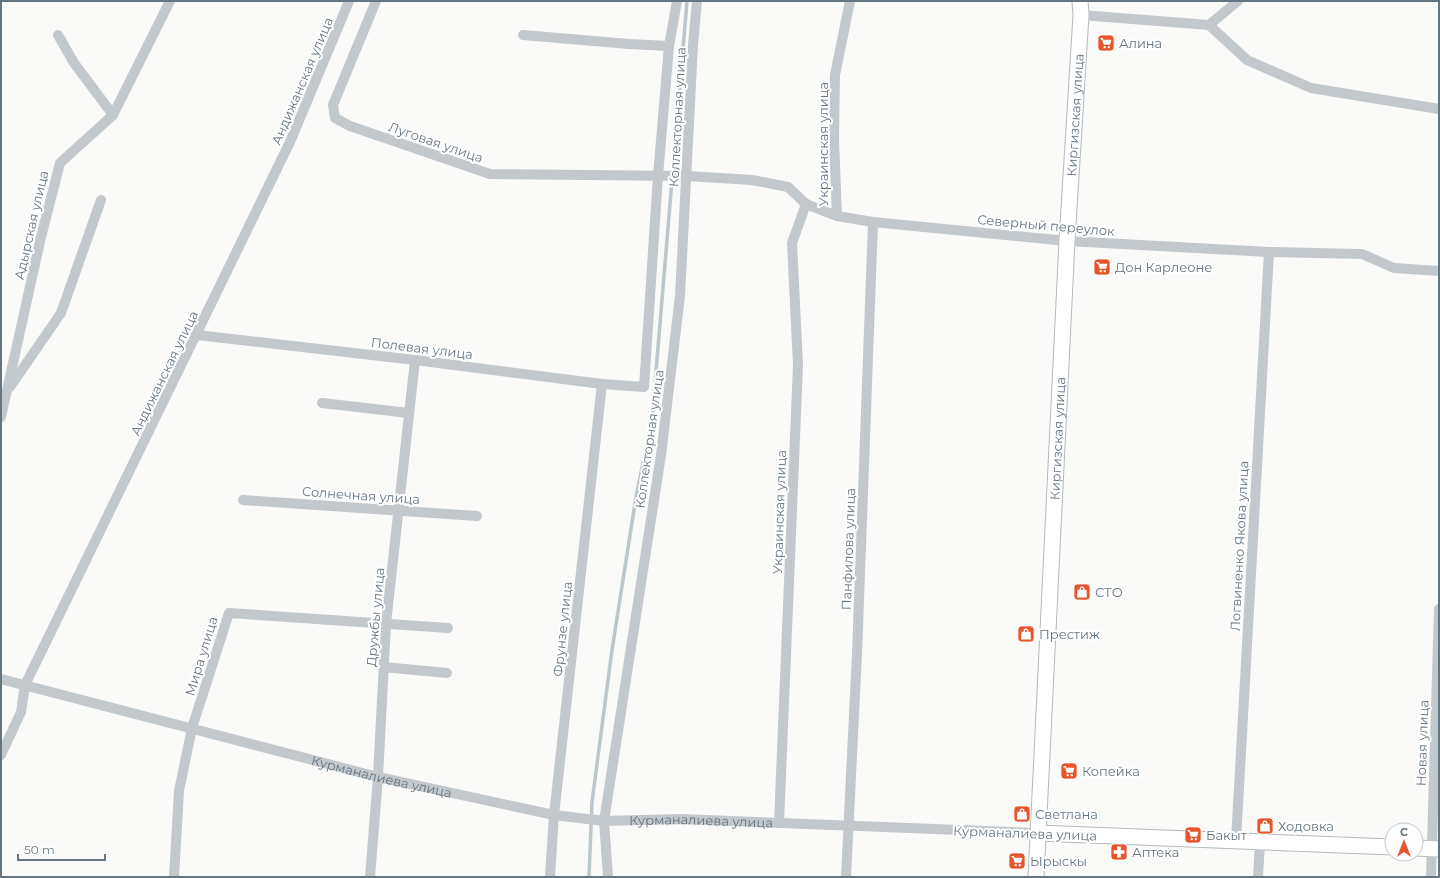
<svg xmlns="http://www.w3.org/2000/svg" width="1440" height="878" viewBox="0 0 1440 878" font-family="Montserrat,sans-serif">
  <style>
    .lines { fill: none; stroke-linecap: round; stroke-linejoin: round }
    .stream { stroke: #bbc7cb; stroke-width: 3.5 }
    .secondary-casing { stroke: #b3babf; stroke-width: 17 }
    .minor { stroke: #c3c8cc; stroke-width: 10 }
    .secondary { stroke: #fff; stroke-width: 15 }
    .labels { text-anchor: middle; stroke-width: 4; stroke-linejoin: round; paint-order: stroke }
    .poi-label { font-size: 13px; fill: #657683; stroke: #fff; text-anchor: start }
    .street-label { font-size: 13px; fill: #657683; stroke: #fff }
  </style>
  <rect width="100%" height="100%" fill="#fafaf8"/>
  <g class="lines">
    <polyline class="stream" points="589,877 592,802 612,650 636,497 652,419 687,1"/>
    <g class="secondary-casing">
      <g id="secondary">
        <polyline points="1038,833 1392,847"/>
        <polyline points="1416,848 1439,849"/>
        <path id="s2" d="M1036,877l31,-636 14,-226 -1,-14"/>
      </g>
    </g>
    <g class="minor">
      <polyline points="376,1 333,105 335,118 350,126 490,174 687,176 752,180 788,187 806,204 837,216 873,222 1067,241 1269,252 1362,254 1394,268 1439,271"/>
      <polyline points="1081,15 1209,25 1238,1"/>
      <polyline points="1209,25 1247,60 1311,88 1439,109"/>
      <polyline points="58,35 74,63 113,115"/>
      <polyline points="523,35 629,44 669,46"/>
      <polyline points="837,216 834,139 835,75 850,1"/>
      <polyline points="197,335 415,360 602,384 644,387 658,176 669,46 677,1"/>
      <polyline points="10,387 61,313 101,200"/>
      <polyline points="322,403 409,413"/>
      <polyline points="1,417 41,237 60,163 113,115 170,1"/>
      <polyline points="243,500 477,516"/>
      <polyline points="383,667 447,673"/>
      <path id="s1" d="M1,679l377,98 176,38 50,6 76,-2 358,14"/>
      <polyline points="1,755 21,712 25,685 290,142 349,1"/>
      <polyline points="779,823 798,365 792,243 806,204"/>
      <polyline points="1236,841 1269,252"/>
      <polyline points="174,877 179,791 192,728 229,613 448,628"/>
      <polyline points="370,877 378,777 386,624 415,360"/>
      <polyline points="550,877 554,815 602,384"/>
      <polyline points="608,877 604,821 661,455 680,296 693,45 697,1"/>
      <polyline points="846,877 857,654 873,222"/>
      <polyline points="1258,877 1260,842"/>
      <polyline points="1431,877 1439,609"/>
    </g>
    <use href="#secondary" class="secondary"/>
  </g>
  <defs>
    <g id="supermarket-square" transform="scale(0.9)"><rect x="-9" y="-9" width="18" height="18" rx="4" fill="#e4572e" stroke="#fff"/><path d="M-6-5.5h2.5l.6 2H6L4.5 2H-2.5L-4.4-4H-6ZM-1.5 3.2a1.3 1.3 0 1 0 .1 0ZM3 3.2a1.3 1.3 0 1 0 .1 0Z" fill="#fff"/></g>
    <g id="shop-square" transform="scale(0.9)"><rect x="-9" y="-9" width="18" height="18" rx="4" fill="#e4572e" stroke="#fff"/><path d="M-5-2.5h2.3a2.7 3.5 0 0 1 5.4 0H5L5.5 6h-11ZM-1.5-2.5h3a1.5 2.3 0 0 0-3 0Z" fill="#fff"/></g>
    <g id="pharmacy-square" transform="scale(0.9)"><rect x="-9" y="-9" width="18" height="18" rx="4" fill="#e4572e" stroke="#fff"/><path d="M-2-6h4v4h4v4h-4v4h-4v-4h-4v-4h4Z" fill="#fff"/></g>
  </defs>
  <g fill-rule="evenodd">
    <use href="#supermarket-square" x="1106" y="43"/>
    <use href="#supermarket-square" x="1102" y="267"/>
    <use href="#shop-square" x="1082" y="592"/>
    <use href="#shop-square" x="1026" y="634"/>
    <use href="#supermarket-square" x="1069" y="771"/>
    <use href="#shop-square" x="1022" y="814"/>
    <use href="#shop-square" x="1265" y="826"/>
    <use href="#supermarket-square" x="1193" y="835"/>
    <use href="#pharmacy-square" x="1119" y="852"/>
    <use href="#supermarket-square" x="1017" y="861"/>
  </g>
  <g class="labels">
    <g class="poi-label">
      <text x="1119" y="48">Алина</text>
      <text x="1115" y="272">Дон Карлеоне</text>
      <text x="1095" y="597">СТО</text>
      <text x="1039" y="639">Престиж</text>
      <text x="1082" y="776">Копейка</text>
      <text x="1035" y="819">Светлана</text>
      <text x="1278" y="831">Ходовка</text>
      <text x="1206" y="840">Бакыт</text>
      <text x="1132" y="857">Аптека</text>
      <text x="1030" y="866">Ырыскы</text>
    </g>
    <g class="street-label">
      <text transform="translate(302 81) rotate(-67)" y="5">Андижанская улица</text>
      <text dy="5" stroke="none"><textPath href="#s2" startOffset="763">Киргизская улица</textPath></text>
      <text transform="translate(677 117) rotate(-87)" y="5">Коллекторная улица</text>
      <text transform="translate(436 142) rotate(19)" y="5">Луговая улица</text>
      <text transform="translate(823 144) rotate(-90)" y="5">Украинская улица</text>
      <text transform="translate(31 225) rotate(-77)" y="5">Адырская улица</text>
      <text transform="translate(1046 225) rotate(5)" y="5">Северный переулок</text>
      <text transform="translate(422 348) rotate(7)" y="5">Полевая улица</text>
      <text transform="translate(164 373) rotate(-64)" y="5">Андижанская улица</text>
      <text transform="translate(649 439) rotate(-82)" y="5">Коллекторная улица</text>
      <text dy="5" stroke="none"><textPath href="#s2" startOffset="439">Киргизская улица</textPath></text>
      <text transform="translate(361 495) rotate(4)" y="5">Солнечная улица</text>
      <text transform="translate(779 512) rotate(-88)" y="5">Украинская улица</text>
      <text transform="translate(1239 546) rotate(-87)" y="5">Логвиненко Якова улица</text>
      <text transform="translate(848 549) rotate(-88)" y="5">Панфилова улица</text>
      <text transform="translate(375 617) rotate(-85)" y="5">Дружбы улица</text>
      <text transform="translate(562 629) rotate(-84)" y="5">Фрунзе улица</text>
      <text transform="translate(201 656) rotate(-73)" y="5">Мира улица</text>
      <text transform="translate(1422 743) rotate(-88)" y="5">Новая улица</text>
      <text dy="5" stroke="none"><textPath href="#s1" startOffset="393">Курманалиева улица</textPath></text>
      <text dy="5" stroke="none"><textPath href="#s1" startOffset="717">Курманалиева улица</textPath></text>
      <text transform="translate(1025 833) rotate(2)" y="5">Курманалиева улица</text>
    </g>
  </g>
  <rect width="1440" height="878" fill="none" stroke="#657683" stroke-width="4"/>
  <g transform="translate(1404 842)"><circle r="19" fill="#ffffff" stroke="#c1c8cd"/>
  <path d="M0-3L7 15L0 10L-7 15Z" fill="#e4572e"/>
  <text y="-6" font-size="11" font-weight="bold" text-anchor="middle" fill="#657683">С</text>
  </g>
  <path d="M18 854v6h87v-6" fill="none" stroke="#657683" stroke-width="2"/>
  <text x="24" y="854" font-size="12" fill="#657683" stroke="#ffffff" stroke-width="3" paint-order="stroke">50 m</text>
</svg>
